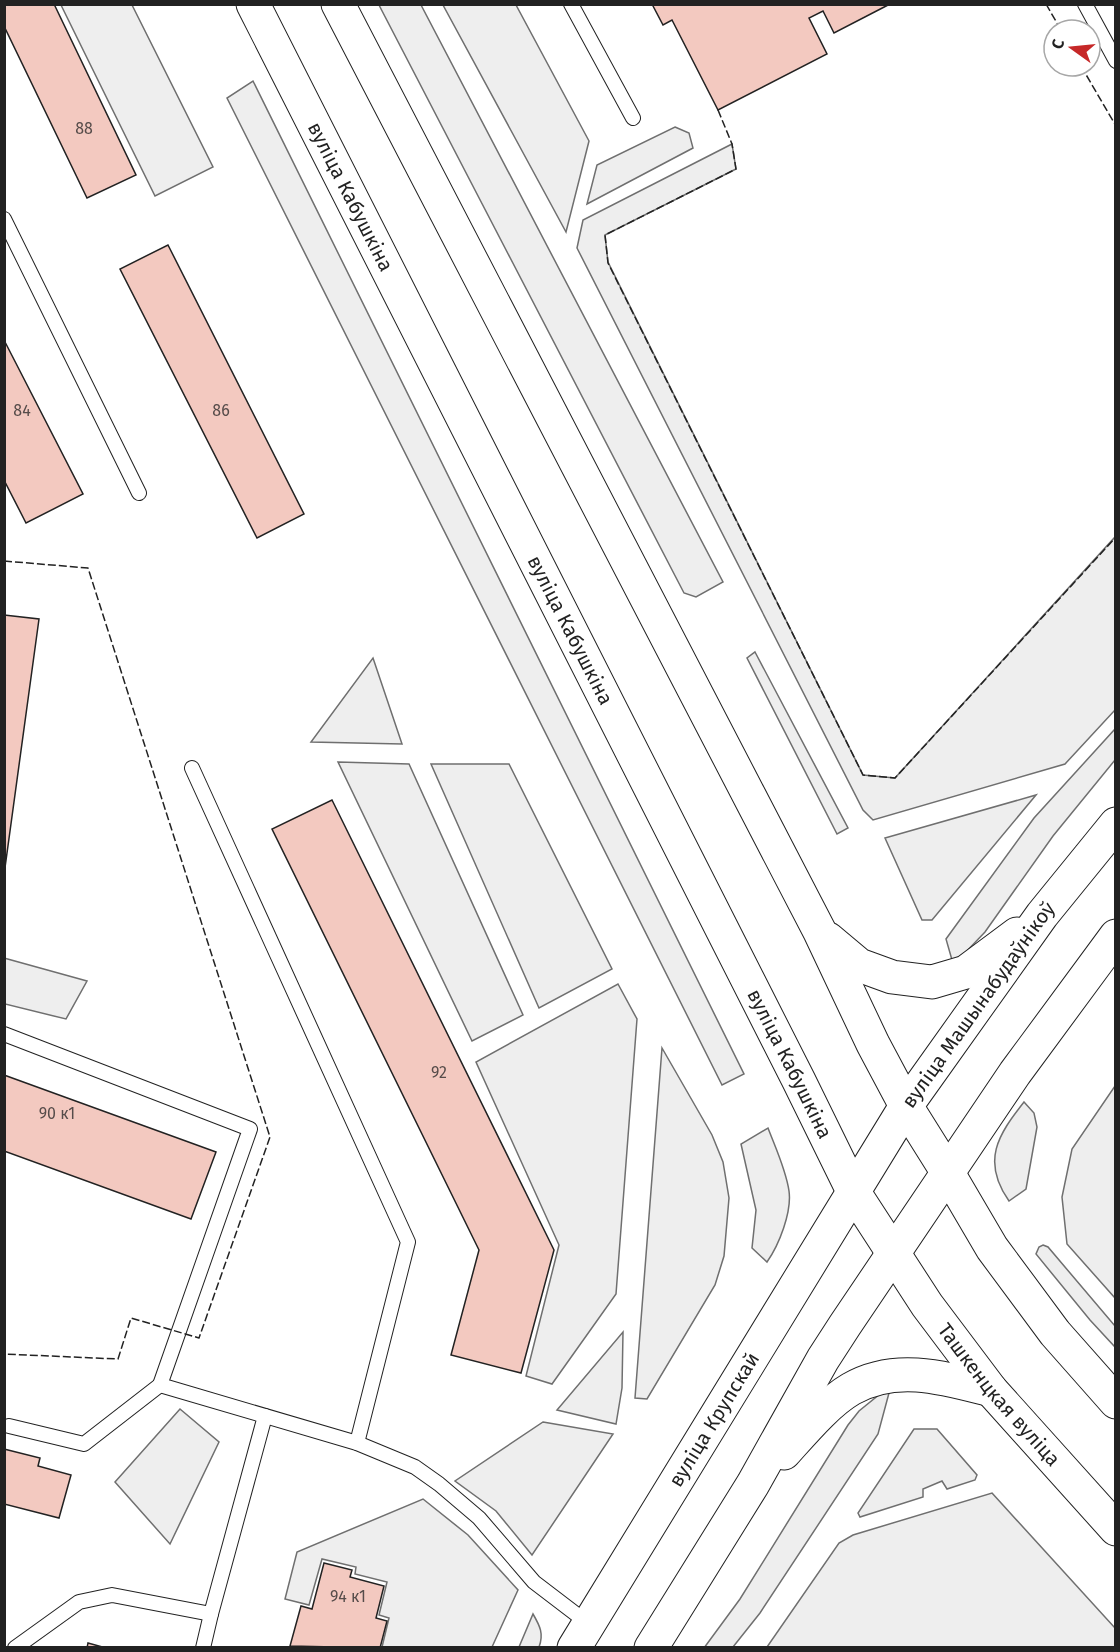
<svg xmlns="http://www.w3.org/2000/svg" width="1120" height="1652" viewBox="0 0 1120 1652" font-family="'Fira Sans',sans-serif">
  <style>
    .green { fill: #eee; stroke: #6f6f6f; stroke-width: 1.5 }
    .building { fill: #f3c9c0; stroke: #222; stroke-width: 1.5 }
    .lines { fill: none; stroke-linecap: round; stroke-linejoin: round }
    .lane-casing { stroke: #222; stroke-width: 16 }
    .primary-casing { stroke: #222; stroke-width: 35 }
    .lane { stroke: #fff; stroke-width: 14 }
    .primary { stroke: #fff; stroke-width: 33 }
    .fence { stroke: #222; stroke-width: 1.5; stroke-dasharray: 8 3; stroke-linecap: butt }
    .labels { text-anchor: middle; stroke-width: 4.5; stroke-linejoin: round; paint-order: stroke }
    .number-label { font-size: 16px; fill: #564c4a }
    .street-label { font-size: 20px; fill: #222; stroke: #fff }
  </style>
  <rect width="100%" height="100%" fill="#fff"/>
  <g class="green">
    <polygon points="61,5 132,5 213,167 155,196"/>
    <polygon points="379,5 421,5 723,582 696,597 684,593"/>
    <polygon points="443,5 516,5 589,141 566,232"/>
    <polygon points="253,81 744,1074 722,1085 227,98"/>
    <polygon points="675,127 689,133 693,148 587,204 597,165"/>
    <polygon points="732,144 736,169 605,235 608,262 863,775 895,778 1115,537 1115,710 1065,764 873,820 863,810 577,248 583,220"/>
    <polygon points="755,652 848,828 837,834 747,658"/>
    <polygon points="373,658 402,744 311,742"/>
    <polygon points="1115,729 1115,760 1053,836 985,932 963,955 952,960 946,939 1034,818"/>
    <polygon points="338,762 409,764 523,1015 472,1041"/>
    <polygon points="431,764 509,764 612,969 539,1008"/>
    <polygon points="1036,795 932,920 922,920 885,838"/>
    <polygon points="4,958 87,981 66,1019 5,1004"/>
    <polygon points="618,984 637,1019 616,1294 552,1384 526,1376 559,1245 476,1062"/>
    <polygon points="662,1048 712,1135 723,1162 729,1198 724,1256 715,1285 647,1399 635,1398"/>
    <polygon points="1115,1086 1116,1086 1115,1298 1067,1244 1062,1197 1072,1149"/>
    <path d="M1024,1102l10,11 3,14 -11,62 -17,12c-28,-40 -11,-66 15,-99z"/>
    <path d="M768,1128c8,21 18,42 21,63 3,21 -10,54 -22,71l-15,-14 4,-38 -15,-66z"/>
    <polygon points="1043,1245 1048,1247 1115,1326 1115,1347 1090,1320 1036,1254 1039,1247"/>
    <polygon points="623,1332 622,1388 616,1424 557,1410"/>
    <polygon points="885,1390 889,1393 878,1434 760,1613 733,1647 704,1648 740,1599 848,1425 859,1411"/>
    <polygon points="180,1409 219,1442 170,1544 115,1482"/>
    <polygon points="543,1422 613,1434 532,1555 496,1511 455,1481"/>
    <polygon points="914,1429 937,1429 977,1475 975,1480 947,1489 942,1481 923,1489 923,1497 860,1517 858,1513"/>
    <polygon points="992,1493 1115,1628 1115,1647 767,1647 839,1543 853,1535"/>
    <polygon points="423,1499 468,1535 518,1590 492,1647 382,1647 389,1618 379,1615 387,1582 355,1574 356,1567 322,1559 309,1605 285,1599 297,1552"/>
    <path d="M533,1614c7,12 11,20 6,33h-20z"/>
  </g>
  <g class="building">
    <polygon points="4,4 54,4 136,175 87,198 4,26"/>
    <polygon points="652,4 890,4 834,33 823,11 809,18 827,54 718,110 672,20 663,25"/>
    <polygon points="168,245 304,514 257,538 120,269"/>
    <polygon points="4,340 83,494 26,523 4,480"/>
    <polygon points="4,615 39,619 4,875"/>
    <polygon points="332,800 554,1250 521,1373 451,1355 479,1250 272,829"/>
    <polygon points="4,1075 216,1152 191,1219 4,1151"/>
    <polygon points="4,1449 40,1458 38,1466 71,1475 59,1518 4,1504"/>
    <polygon points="324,1563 352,1570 350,1577 384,1586 376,1618 387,1621 380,1648 290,1646 301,1606 312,1609"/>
    <polygon points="88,1643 106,1648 87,1648"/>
  </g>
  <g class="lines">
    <g class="lane-casing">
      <g id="lane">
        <polyline points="571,4 633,118"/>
        <polyline points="1085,4 1116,61"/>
        <polyline points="4,219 139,493"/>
        <polyline points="192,768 408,1242 357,1443"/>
        <polyline points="4,1034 250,1129 160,1385 357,1443 415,1467 439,1484 479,1518 534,1582 589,1624"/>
        <polyline points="9,1426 84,1444 160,1385"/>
        <polyline points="15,1648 79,1602 112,1595 211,1614 265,1416"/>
        <polyline points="203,1648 211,1614"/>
      </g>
    </g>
    <g class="primary-casing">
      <g id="primary">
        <path id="s1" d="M253,4l546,1077 54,110 74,114 64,85 125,139"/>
        <polyline points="338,4 820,932 873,1044 906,1106 948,1173 992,1248 1055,1333 1116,1402"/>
        <polyline points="828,939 859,965 892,977 932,982 966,972 1017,934"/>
        <path d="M784,1453c19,-21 43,-50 67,-64 45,-26 94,-11 140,1"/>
        <path id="s2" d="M574,1648l332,-542 136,-191 74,-91"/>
        <polyline points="651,1648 753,1484 823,1359 845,1325 1015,1073 1116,936"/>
      </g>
    </g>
    <use href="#lane" class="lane"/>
    <use href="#primary" class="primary"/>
    <g class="fence">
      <polyline points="1046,4 1061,30"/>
      <polyline points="1081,66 1116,126"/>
      <polyline points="718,110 732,144 736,169 605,235 608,263 863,775 895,778 1116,537"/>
      <polyline points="4,561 88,568 270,1137 199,1338 131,1318 118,1359 4,1354"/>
    </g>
  </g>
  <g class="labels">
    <g class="number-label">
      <text x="84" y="134">88</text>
      <text x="22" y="416">84</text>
      <text x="221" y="416">86</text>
      <text x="439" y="1078">92</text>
      <text x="57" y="1119">90 к1</text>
      <text x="348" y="1602">94 к1</text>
    </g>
    <g class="street-label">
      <text dy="7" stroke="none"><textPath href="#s1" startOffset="216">вуліца Кабушкіна</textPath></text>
      <text dy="7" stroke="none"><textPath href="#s1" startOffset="702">вуліца Кабушкіна</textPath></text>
      <text dy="7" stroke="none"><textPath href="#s2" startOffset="760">вуліца Машынабудаўнікоў</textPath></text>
      <text dy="7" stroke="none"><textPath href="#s1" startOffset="1188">вуліца Кабушкіна</textPath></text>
      <text dy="7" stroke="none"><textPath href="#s1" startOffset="1581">Ташкенцкая вуліца</textPath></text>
      <text dy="7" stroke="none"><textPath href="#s2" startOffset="268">вуліца Крупскай</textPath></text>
    </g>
  </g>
  <rect width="1120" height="1652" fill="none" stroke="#222222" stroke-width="12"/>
  <g transform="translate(1072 48) rotate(285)"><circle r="28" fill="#ffffff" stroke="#a7a7a7" stroke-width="1.5"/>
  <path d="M0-4.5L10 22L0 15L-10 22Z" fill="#c62828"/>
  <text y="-9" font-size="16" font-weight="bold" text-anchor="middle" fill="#222222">С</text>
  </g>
</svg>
